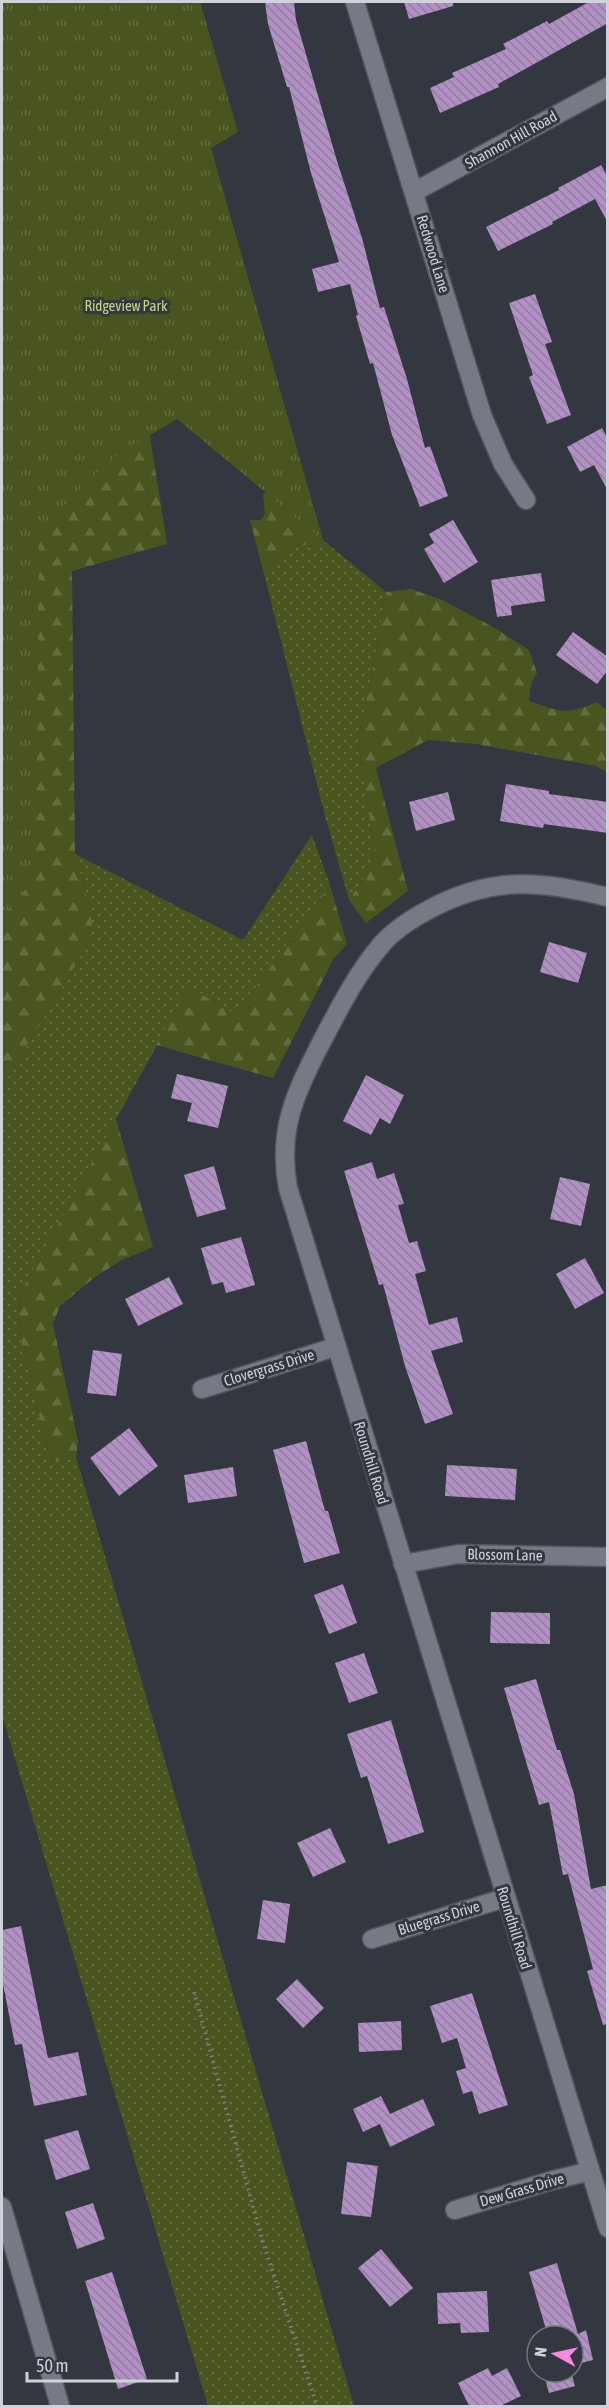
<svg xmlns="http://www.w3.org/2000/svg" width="609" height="2408" viewBox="0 0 609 2408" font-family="'Asap Condensed',sans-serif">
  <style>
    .grass { fill: url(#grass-dots) }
    .forest { fill: url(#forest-firs) }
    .park { fill: url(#park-tufts) }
    .building { fill: url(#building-back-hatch) }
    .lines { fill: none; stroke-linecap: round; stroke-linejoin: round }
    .minor-casing { stroke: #51555c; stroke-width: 21 }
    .path { stroke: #7e8289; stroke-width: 4; stroke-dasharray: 1.5 4.5; stroke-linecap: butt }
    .minor { stroke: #757a84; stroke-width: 18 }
    .labels { text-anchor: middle; stroke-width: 6; stroke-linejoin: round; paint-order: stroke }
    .street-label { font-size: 15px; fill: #cfd2d8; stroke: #333740 }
    .park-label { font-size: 15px; fill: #c5d680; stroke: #333740 }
  </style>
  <defs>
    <pattern id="grass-dots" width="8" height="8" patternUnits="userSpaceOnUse" patternTransform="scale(1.5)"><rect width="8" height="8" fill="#4a541e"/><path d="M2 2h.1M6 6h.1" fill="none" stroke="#636c3e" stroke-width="1.8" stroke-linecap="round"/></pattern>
    <pattern id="forest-firs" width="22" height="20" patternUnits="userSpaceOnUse" patternTransform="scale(1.5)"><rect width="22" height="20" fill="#4a541e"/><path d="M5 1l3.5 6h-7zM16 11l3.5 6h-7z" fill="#636c3e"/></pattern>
    <pattern id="park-tufts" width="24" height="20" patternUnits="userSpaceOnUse" patternTransform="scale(1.5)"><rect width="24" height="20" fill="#4a541e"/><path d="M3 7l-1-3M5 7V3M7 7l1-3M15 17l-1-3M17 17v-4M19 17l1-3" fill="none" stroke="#636c3e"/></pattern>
    <pattern id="building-back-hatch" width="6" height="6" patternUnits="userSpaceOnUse" patternTransform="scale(1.5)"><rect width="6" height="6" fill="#b190c3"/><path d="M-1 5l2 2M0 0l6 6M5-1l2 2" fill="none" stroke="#947ca2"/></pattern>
  </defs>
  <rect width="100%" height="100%" fill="#333740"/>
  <g class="grass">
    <path d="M323,540l63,52 -15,86 -13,61 16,109 -3,20 -22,32 -24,-84 -60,-238c18,-25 21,-37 54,-32z"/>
    <polygon points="312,835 330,885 239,1010 229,1012 197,991 187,991 21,1291 18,1314 22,1346 49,1456 58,1461 76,1457 354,2406 208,2406 2,1715 2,1087 88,944 90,907 75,854 243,940"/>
  </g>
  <g class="forest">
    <polygon points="2,2 53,2 150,436 167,544 72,571 75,854 90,907 92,925 88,944 2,1087"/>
    <path d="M281,398l42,142 -4,6c-33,-5 -36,7 -54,32l-15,-58h11l4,-6 -2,-20 9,-4z"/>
    <path d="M411,589l31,11 53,28 34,22 8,23 -6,11 -2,17c29,10 38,15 67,1l11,8v62l-11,-6 -120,-22 -48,-4 -52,28 32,123 -42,32 -17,-23 22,-32 3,-20 -16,-109 13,-61 15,-86z"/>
    <polygon points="330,885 347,944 334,958 273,1078 156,1045 187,990 197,991 229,1012 239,1010"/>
    <polygon points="116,1119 153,1247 122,1260 95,1277 60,1306 53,1324 78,1441 76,1457 58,1461 49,1456 22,1346 18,1314 21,1291"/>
  </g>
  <polygon class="park" points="2,2 200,2 238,132 211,148 323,540 177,419 112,458 39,530 36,878 2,916"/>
  <g class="building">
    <polygon points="265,2 294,2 296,20 337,161 362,238 380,308 384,307 407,379 425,448 430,446 448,496 420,507 392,435 373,363 370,364 356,316 358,315 350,284 318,292 312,269 339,262 311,173 289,87 287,87 268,24"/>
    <polygon points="404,2 453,2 453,6 409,19"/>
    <polygon points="589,2 608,2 608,23 498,84 499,87 440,113 430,88 454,77 452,73 506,49 503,44 547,21 549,24"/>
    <polygon points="601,165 608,177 608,223 595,199 552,222 553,224 498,251 486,227 559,190 558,188"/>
    <polygon points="535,294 552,342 545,344 571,415 547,424 529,377 533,375 509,303"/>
    <polygon points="602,428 608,439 608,491 594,465 580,472 567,447"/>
    <polygon points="453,520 478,562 444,583 424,549 434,543 429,534"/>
    <polygon points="541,573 545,601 511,606 512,615 497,617 491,580"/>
    <polygon points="573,632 608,657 608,670 597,684 556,655"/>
    <polygon points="506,784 549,791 549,794 608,802 608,833 544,824 543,828 500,821"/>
    <polygon points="448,792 455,820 416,831 409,802"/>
    <polygon points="549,942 587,953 578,983 540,972"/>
    <polygon points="177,1074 228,1086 218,1128 187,1121 192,1103 171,1098"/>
    <polygon points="366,1075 404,1095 390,1124 380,1118 371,1135 343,1121"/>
    <polygon points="372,1162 377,1179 394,1173 404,1204 398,1205 409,1243 417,1241 426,1271 415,1274 429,1325 457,1317 463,1342 431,1351 453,1414 425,1424 405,1366 383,1284 379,1285 344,1171"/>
    <polygon points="214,1166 226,1209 197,1217 184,1175"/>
    <polygon points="560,1177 590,1184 581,1226 550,1219"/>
    <polygon points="241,1237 255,1285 226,1293 223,1282 212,1285 201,1248"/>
    <polygon points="585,1258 604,1293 575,1309 556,1274"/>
    <polygon points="169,1277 183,1304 138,1326 125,1299"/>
    <polygon points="93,1350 122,1354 116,1396 87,1393"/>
    <polygon points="129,1428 158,1466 119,1496 90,1458"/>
    <polygon points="306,1441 325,1511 328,1511 340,1553 304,1563 273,1450"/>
    <polygon points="447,1465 517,1469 515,1500 445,1496"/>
    <polygon points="233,1467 237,1496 188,1503 184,1475"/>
    <polygon points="343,1584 357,1623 329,1634 314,1595"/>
    <polygon points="491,1612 550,1613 550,1644 490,1643"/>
    <polygon points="364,1653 378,1693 349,1703 335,1663"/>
    <polygon points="536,1679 557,1750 560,1750 574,1794 591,1889 608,1885 608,2024 603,2025 587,1971 593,1969 568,1874 563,1875 549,1802 539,1805 504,1688"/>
    <polygon points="391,1720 424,1832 388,1844 367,1776 361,1778 347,1734"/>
    <polygon points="330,1828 346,1862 313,1877 297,1843"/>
    <polygon points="263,1900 290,1904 285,1943 257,1939"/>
    <polygon points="21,1926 48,2058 78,2052 87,2095 34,2106 22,2044 15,2045 2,1979 2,1930"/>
    <polygon points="297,1979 324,2008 303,2028 276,1999"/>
    <polygon points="472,1993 508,2105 479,2114 472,2091 463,2094 456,2071 466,2068 457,2038 442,2043 430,2006"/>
    <polygon points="401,2021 402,2050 359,2052 358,2023"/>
    <polygon points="381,2096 390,2114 423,2099 435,2125 390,2147 380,2124 363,2132 353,2109"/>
    <polygon points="78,2130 90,2169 56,2180 44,2140"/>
    <polygon points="347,2162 378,2166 371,2217 341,2214"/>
    <polygon points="93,2203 105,2239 77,2249 65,2212"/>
    <polygon points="381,2249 413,2288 390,2307 358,2268"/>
    <polygon points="557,2263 578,2334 586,2330 593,2360 573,2365 573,2336 548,2336 529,2272"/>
    <polygon points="112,2272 147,2379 118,2389 85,2281"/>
    <polygon points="487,2291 489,2332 461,2333 460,2323 438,2324 437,2293"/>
    <polygon points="488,2368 492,2376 507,2368 521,2396 500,2406 469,2406 458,2383"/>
    <polygon points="543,2372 571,2372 575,2386 549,2393"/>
  </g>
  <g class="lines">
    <g class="minor-casing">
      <g id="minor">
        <polyline points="355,2 482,415 503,464 526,500"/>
        <polyline points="414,192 608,87"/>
        <path d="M608,897c-67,-16 -114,-22 -178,12 -17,9 -35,20 -48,35 -25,29 -42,63 -60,97 -26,51 -45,88 -34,147l320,1040"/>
        <polyline points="202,1389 335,1347"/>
        <polyline points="403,1564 459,1554 608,1557"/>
        <polyline points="372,1939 505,1898"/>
        <polyline points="2,2207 60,2406"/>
        <polyline points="455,2210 550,2181 590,2171"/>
      </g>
    </g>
    <polyline class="path" points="194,1992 262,2239 317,2406"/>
    <use href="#minor" class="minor"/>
  </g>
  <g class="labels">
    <g class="street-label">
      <text transform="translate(511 140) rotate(-29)" y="5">Shannon Hill Road</text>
      <text transform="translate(433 254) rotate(73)" y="5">Redwood Lane</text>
      <text transform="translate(269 1368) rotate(-17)" y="5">Clovergrass Drive</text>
      <text transform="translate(371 1463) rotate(73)" y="5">Roundhill Road</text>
      <text transform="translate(505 1555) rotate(1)" y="5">Blossom Lane</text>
      <text transform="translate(439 1918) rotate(-17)" y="5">Bluegrass Drive</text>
      <text transform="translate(514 1928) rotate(73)" y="5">Roundhill Road</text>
      <text transform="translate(522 2190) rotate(-16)" y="5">Dew Grass Drive</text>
    </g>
    <g class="park-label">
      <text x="126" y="311">Ridgeview Park</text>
    </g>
  </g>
  <rect width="609" height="2408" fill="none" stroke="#cfd2d8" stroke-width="6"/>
  <g transform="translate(555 2354) rotate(278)"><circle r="28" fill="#333740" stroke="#71757d" stroke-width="1.5"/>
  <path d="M0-4.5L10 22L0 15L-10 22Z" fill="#fc86e4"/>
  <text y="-9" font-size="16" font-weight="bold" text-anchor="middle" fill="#cfd2d8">N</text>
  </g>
  <path d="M27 2372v9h150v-9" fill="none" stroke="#cfd2d8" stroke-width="3"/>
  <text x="36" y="2372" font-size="18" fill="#cfd2d8" stroke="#333740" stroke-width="4.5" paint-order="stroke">50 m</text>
</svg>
